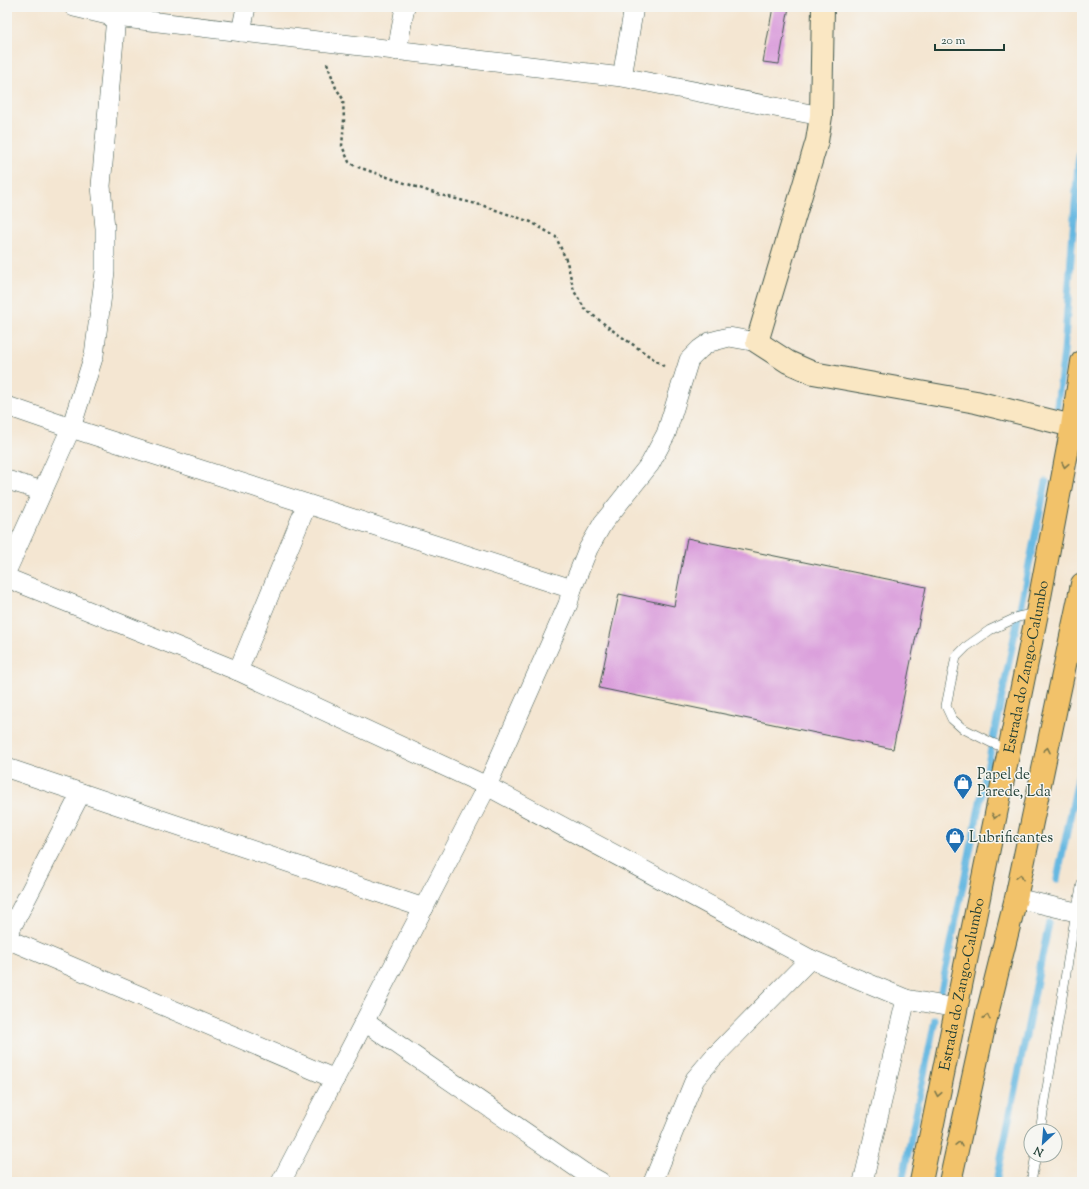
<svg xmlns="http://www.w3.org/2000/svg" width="1089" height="1189" viewBox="0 0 1089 1189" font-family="'Sorts Mill Goudy',serif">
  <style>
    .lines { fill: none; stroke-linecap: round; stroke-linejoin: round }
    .stream { stroke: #65b8e1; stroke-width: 7 }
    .building { fill: #da9edb }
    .lane-casing { stroke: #3f564c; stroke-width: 10 }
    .street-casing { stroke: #3f564c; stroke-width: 20 }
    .secondary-casing { stroke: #3f564c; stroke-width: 24 }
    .primary-casing { stroke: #3f564c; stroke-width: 24 }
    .path { stroke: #3f564c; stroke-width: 2.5; stroke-dasharray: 3 3; stroke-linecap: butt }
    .lane { stroke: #fff; stroke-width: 9 }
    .street { stroke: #fff; stroke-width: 19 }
    .secondary { stroke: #fae7c3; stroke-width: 22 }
    .primary { stroke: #f2c26a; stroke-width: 22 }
    .oneway { stroke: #7e794c }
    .labels { text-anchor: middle; stroke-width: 3; stroke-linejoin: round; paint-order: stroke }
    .street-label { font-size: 15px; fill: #1f3d34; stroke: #f6f6f2 }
    .poi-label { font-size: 15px; fill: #1f3d34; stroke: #f6f6f2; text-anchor: start }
  </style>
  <rect width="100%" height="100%" fill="#f6f6f2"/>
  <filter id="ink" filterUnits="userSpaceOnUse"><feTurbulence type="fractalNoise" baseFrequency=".025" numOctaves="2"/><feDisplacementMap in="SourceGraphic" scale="8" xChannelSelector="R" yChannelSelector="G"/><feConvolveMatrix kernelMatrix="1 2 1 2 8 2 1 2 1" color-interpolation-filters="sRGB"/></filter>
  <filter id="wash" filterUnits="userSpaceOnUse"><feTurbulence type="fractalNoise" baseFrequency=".012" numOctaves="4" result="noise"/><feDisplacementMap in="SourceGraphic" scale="16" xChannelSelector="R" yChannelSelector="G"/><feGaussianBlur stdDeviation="0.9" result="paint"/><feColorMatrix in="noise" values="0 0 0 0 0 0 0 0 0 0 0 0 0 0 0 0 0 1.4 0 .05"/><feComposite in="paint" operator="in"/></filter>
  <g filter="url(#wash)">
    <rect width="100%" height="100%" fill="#f4e6d2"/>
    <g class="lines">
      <g class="stream">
        <polyline points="1057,406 1064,352 1078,164 1082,141"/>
        <polyline points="1057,879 1082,760"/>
        <polyline points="941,992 1046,482"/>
        <polyline points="902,1182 935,1020"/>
        <polyline points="996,1182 1049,923"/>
      </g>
    </g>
    <g id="blocks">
      <g class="building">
        <polygon points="773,7 789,7 779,64 763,62"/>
        <polygon points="687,538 926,587 893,749 599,688 619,594 674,606"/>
      </g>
    </g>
  </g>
  <g filter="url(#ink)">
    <use href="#blocks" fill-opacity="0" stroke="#3f564c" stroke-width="1"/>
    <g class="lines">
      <g class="lane-casing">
        <g id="lane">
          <polyline points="1009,749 992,743 962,728 952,719 946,706 956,657 966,647 990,630 1018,617 1036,613"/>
          <polyline points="1040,1131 1076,912 1082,883"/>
          <polyline points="1031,1182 1036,1155"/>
        </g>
      </g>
      <g class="street-casing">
        <g id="street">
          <polyline points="74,7 116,17 622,77 821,116"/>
          <polyline points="241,32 246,7"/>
          <polyline points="397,51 405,7"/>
          <polyline points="622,77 634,7"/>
          <polyline points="7,406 71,428 572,589"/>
          <polyline points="7,480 43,491"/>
          <polyline points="7,570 71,428 94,355 105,272 105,228 101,186 116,17"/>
          <polyline points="7,578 238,671 487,786 810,959 906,999 956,1008"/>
          <polyline points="238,671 307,504"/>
          <polyline points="7,768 424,908"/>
          <polyline points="1016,898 1076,912"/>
          <polyline points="7,936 81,793"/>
          <polyline points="7,939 335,1079"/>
          <polyline points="365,1022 583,1172 601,1182"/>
          <polyline points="281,1182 487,786 568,604 572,589 588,549 603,523 650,464 666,434 689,360 700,349 710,342 729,337 757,342"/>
          <polyline points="653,1182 695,1079 712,1059 810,959"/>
          <polyline points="863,1182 906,999"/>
        </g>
      </g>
      <g class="secondary-casing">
        <polyline id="secondary" points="823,7 821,116 817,141 757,342 788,362 813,373 976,402 1072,426"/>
      </g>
      <g class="primary-casing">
        <g id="primary">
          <path id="s1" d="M921,1182l116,-569 35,-187 10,-64"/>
          <polyline points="950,1182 987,1014 1016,898 1082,584"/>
        </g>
      </g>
      <polyline class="path" points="327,63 336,88 343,99 344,120 342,146 349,162 355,166 437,194 484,206 531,222 556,237 567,262 574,291 585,309 612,330 665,367"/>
      <use href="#lane" class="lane"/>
      <use href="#street" class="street"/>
      <use href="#secondary" class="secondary"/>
      <use href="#primary" class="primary"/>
    </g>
    <defs><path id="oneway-chevron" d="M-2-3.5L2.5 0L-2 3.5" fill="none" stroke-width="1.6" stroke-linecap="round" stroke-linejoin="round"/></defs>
    <g class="oneway">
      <use href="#oneway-chevron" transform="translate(1065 465) rotate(101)"/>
      <use href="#oneway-chevron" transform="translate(1047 750) rotate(-78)"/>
      <use href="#oneway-chevron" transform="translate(995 816) rotate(102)"/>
      <use href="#oneway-chevron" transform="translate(1020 877) rotate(-78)"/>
      <use href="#oneway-chevron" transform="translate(987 1017) rotate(-77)"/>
      <use href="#oneway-chevron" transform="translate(938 1094) rotate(101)"/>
      <use href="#oneway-chevron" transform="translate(959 1144) rotate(-77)"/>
    </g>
  </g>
  <defs>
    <g id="shop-pin" transform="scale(1)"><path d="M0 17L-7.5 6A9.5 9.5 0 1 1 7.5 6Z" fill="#1f6fb2" stroke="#f6f6f2"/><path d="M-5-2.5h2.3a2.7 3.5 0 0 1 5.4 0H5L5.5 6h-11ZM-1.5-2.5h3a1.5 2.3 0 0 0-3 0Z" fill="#fff"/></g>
  </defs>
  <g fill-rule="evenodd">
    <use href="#shop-pin" x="963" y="783"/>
    <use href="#shop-pin" x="955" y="837"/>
  </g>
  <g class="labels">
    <g class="street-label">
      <text dy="5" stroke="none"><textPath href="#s1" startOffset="526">Estrada do Zango-Calumbo</textPath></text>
      <text dy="5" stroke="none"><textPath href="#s1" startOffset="202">Estrada do Zango-Calumbo</textPath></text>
    </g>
    <g class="poi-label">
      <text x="977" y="779">Papel de<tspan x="977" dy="17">Parede, Lda</tspan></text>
      <text x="969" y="842">Lubrificantes</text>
    </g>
  </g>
  <rect width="1089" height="1189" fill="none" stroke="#f6f6f2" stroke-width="24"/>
  <g transform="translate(1043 1143) rotate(206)"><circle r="19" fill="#f6f6f2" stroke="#a0aca6"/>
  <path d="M0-3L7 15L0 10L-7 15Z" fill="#1f6fb2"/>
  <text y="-6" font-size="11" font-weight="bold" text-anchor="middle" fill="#1f3d34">N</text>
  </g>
  <path d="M935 44v6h69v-6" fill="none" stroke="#1f3d34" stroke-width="2"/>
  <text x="941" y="44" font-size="12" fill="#1f3d34" stroke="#f6f6f2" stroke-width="3" paint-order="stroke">20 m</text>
</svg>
